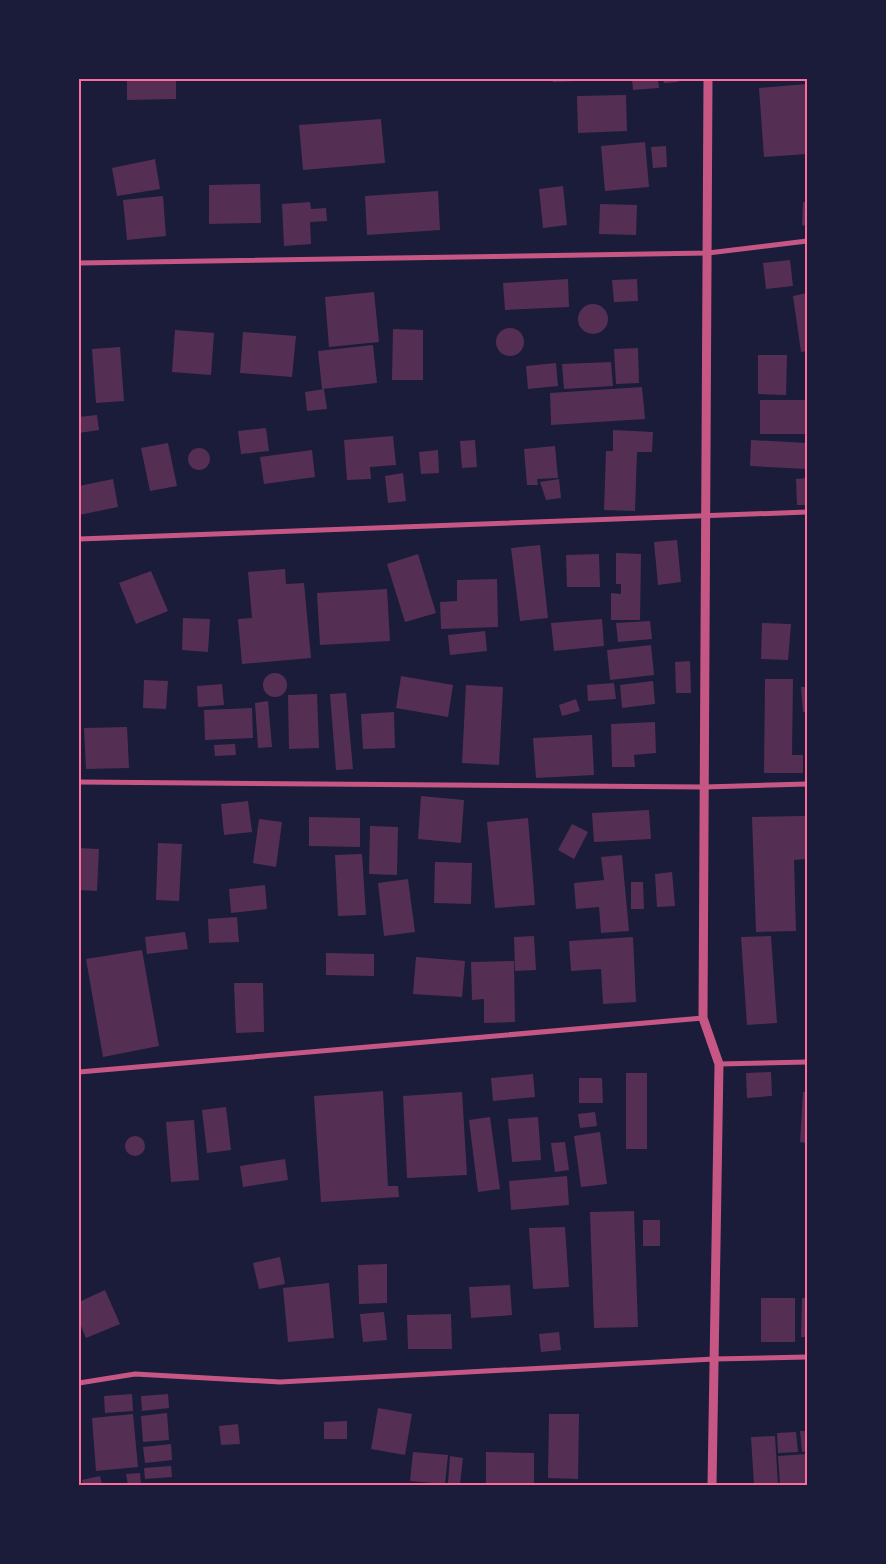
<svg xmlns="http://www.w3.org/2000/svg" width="886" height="1564" viewBox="0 0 886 1564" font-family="Ubuntu,sans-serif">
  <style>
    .building { fill: #542f53 }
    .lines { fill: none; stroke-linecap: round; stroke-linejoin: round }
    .minor { stroke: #c65784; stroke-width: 5 }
    .tertiary { stroke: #c65784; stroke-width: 9 }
    .neatline { fill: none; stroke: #ff6b9d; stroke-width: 2 }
  </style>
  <rect width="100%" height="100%" fill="#1b1b3a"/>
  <g class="building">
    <polygon points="127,79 176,79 176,99 127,100"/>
    <polygon points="553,79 596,79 596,80 553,82"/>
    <polygon points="632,79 658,79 659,88 633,90"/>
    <polygon points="663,79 678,79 678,82 664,83"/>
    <polygon points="807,84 807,154 764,157 759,88"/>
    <polygon points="626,95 627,131 578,133 577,96"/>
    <polygon points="381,119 385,163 303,170 299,125"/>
    <polygon points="645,142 649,187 605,191 601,146"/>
    <polygon points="666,146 667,167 653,168 651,147"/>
    <polygon points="155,159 160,189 117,196 112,168"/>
    <polygon points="260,184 261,223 209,224 209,185"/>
    <polygon points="563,186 567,225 543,228 539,189"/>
    <polygon points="438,191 440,230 367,235 365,196"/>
    <polygon points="163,196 166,236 127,240 123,200"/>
    <polygon points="310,202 311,209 326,208 327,221 310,222 311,244 284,246 282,204"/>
    <polygon points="803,202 807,202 807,226 802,225"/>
    <polygon points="600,204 637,205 636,235 599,234"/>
    <polygon points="790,260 793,286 766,289 763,263"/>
    <polygon points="568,279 569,307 505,310 503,283"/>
    <polygon points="637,279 638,301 614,302 612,280"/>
    <polygon points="374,292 379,342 329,347 325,297"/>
    <polygon points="807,293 807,351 801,352 793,296"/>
    <circle cx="593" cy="319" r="15"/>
    <circle cx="510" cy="342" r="14"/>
    <polygon points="393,329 423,330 423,380 392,380"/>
    <polygon points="175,330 214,333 211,375 172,372"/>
    <polygon points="243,332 296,336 292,377 240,373"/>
    <polygon points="373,345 377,383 322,389 318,351"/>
    <polygon points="120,347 124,401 96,403 92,349"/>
    <polygon points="638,348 639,383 616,384 614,349"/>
    <polygon points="758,355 787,355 786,395 758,394"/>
    <polygon points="611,362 613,386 564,389 562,364"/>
    <polygon points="556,363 558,386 528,389 526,366"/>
    <polygon points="642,387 645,419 551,425 550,393"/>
    <polygon points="324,389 327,409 307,411 305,392"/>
    <rect x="760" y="400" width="47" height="34"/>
    <polygon points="97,415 99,430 79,433 79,417"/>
    <polygon points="266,428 269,451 241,454 238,431"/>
    <polygon points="613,430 653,432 652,452 637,452 635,511 604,510 606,451 613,451"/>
    <polygon points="393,436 396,465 370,467 371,479 347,480 344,440"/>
    <polygon points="475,440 477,467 462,468 460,441"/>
    <polygon points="751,440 807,443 807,469 750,466"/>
    <polygon points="168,443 177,486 150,491 141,448"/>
    <polygon points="555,446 558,478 537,479 538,485 527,485 524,449"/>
    <circle cx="199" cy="459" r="11"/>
    <polygon points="312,450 315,477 264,484 260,457"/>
    <polygon points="438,450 439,473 421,474 419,452"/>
    <polygon points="403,473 406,501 388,503 385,476"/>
    <polygon points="807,478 807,505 797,505 796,479"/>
    <polygon points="113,479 118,507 79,515 79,486"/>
    <polygon points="559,479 561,498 546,500 540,482"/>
    <polygon points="677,540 681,582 658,585 654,542"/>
    <polygon points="540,545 548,618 520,621 511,548"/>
    <polygon points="616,553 641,554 640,620 611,620 611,593 621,594 621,584 616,584"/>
    <polygon points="418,554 436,613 405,622 387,564"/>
    <polygon points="599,554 600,587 567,587 566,555"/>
    <polygon points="285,569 286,584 304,583 311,658 242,664 238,619 252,618 248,572"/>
    <polygon points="151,571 168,611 136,624 119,583"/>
    <polygon points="497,579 498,627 441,629 440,602 457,601 457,580"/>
    <polygon points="387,589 390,641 320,645 317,593"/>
    <polygon points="183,618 210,619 208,652 182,650"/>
    <polygon points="602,619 604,646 554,651 551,623"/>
    <polygon points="650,621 652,639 618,642 616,623"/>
    <polygon points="762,623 791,624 788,660 761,659"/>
    <polygon points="485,631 487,651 450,655 448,635"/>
    <polygon points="651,645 654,675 610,680 607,650"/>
    <polygon points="690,661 691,693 676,693 675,662"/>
    <circle cx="275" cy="685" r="12"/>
    <polygon points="401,676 453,685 448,717 396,708"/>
    <polygon points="765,679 793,679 792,755 803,755 803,773 764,773"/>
    <polygon points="144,680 168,681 166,709 143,708"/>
    <polygon points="653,681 655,704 622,708 620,685"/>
    <polygon points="614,683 616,699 588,701 587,685"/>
    <polygon points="222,684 224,705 198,707 197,686"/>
    <polygon points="466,685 503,687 499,765 462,763"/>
    <polygon points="801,687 807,687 807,712 803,712"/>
    <polygon points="346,693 353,769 336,770 330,694"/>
    <polygon points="317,694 319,748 289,749 288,695"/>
    <polygon points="576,699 580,711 562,716 559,705"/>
    <polygon points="268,701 272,747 258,748 255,703"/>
    <polygon points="252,708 253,738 205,740 204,710"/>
    <polygon points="394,712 395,748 363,749 361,714"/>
    <polygon points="655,722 656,753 634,755 635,767 612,767 611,724"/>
    <polygon points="127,727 129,768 86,769 84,728"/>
    <polygon points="592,735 594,775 536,778 533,738"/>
    <polygon points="235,744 236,755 215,756 214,745"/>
    <polygon points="421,796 464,800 461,843 418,839"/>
    <polygon points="248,801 252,832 224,835 221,804"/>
    <polygon points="649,810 651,839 594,842 592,813"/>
    <polygon points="807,816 807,859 794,860 796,931 756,932 752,817"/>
    <polygon points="309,817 360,818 360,847 309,846"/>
    <polygon points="528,818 535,905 495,908 487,822"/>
    <polygon points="259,819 282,822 276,867 253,863"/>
    <polygon points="572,824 588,832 574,859 558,850"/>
    <polygon points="370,826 398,827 397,875 369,874"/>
    <polygon points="158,843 182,844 179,901 156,900"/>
    <polygon points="79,848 99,849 97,891 79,890"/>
    <polygon points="362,854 366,915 338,916 335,855"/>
    <polygon points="622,855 629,931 601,933 599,907 576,909 574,883 604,880 601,857"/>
    <polygon points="435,862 472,863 471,904 434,903"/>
    <polygon points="672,872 675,906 657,907 655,874"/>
    <polygon points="408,879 415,932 384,936 378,883"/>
    <polygon points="631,882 643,882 644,909 631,909"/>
    <polygon points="265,885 267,909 231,913 229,889"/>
    <polygon points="237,917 239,942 209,943 208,919"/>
    <polygon points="185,932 188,949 147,954 145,937"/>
    <polygon points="534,936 536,970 515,971 514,937"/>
    <polygon points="771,936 777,1023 747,1025 741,937"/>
    <polygon points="633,937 636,1002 603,1004 601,969 571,971 569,941"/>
    <polygon points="142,950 159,1046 103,1057 86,959"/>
    <polygon points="326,953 374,954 374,976 326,975"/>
    <polygon points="416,957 465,961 462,997 413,994"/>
    <polygon points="514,961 515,1022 484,1023 484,999 472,1000 471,962"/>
    <polygon points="234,983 263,983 264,1032 236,1033"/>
    <polygon points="771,1072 772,1096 747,1098 746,1073"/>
    <rect x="626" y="1073" width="21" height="76"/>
    <polygon points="533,1074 535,1097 493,1101 491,1078"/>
    <polygon points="579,1078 602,1078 603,1103 579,1103"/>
    <polygon points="383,1091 388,1186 398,1186 399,1197 321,1202 314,1096"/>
    <polygon points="462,1092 467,1175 407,1178 403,1096"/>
    <polygon points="803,1092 807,1092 807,1143 800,1142"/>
    <polygon points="226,1107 231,1150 207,1153 202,1110"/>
    <polygon points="595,1112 597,1126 580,1128 578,1114"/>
    <polygon points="490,1117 500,1189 478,1192 469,1120"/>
    <polygon points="538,1117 541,1160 512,1162 508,1119"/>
    <polygon points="194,1120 199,1180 171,1182 166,1122"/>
    <polygon points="600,1132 607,1184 581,1187 574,1136"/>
    <circle cx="135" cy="1146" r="10"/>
    <polygon points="565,1142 569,1170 555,1172 551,1143"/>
    <polygon points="285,1159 288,1180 243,1187 240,1166"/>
    <polygon points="567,1176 569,1205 511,1210 509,1181"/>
    <polygon points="634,1211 638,1327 594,1328 590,1212"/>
    <rect x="643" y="1220" width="17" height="26"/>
    <polygon points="565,1227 569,1287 533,1289 529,1228"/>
    <polygon points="280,1257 285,1284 259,1289 253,1263"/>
    <polygon points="387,1264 387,1303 359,1304 358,1265"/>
    <polygon points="329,1283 334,1338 288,1342 283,1288"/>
    <polygon points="510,1285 512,1315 471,1318 469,1287"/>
    <polygon points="105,1290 120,1324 86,1338 79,1321 79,1302"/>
    <rect x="761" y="1298" width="34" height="44"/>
    <polygon points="802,1298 807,1298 807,1337 801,1337"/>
    <polygon points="384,1312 387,1340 363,1342 360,1314"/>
    <polygon points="451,1314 452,1349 408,1349 407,1315"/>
    <polygon points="559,1332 561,1350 541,1352 539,1334"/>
    <polygon points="132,1394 133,1411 105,1413 104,1396"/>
    <polygon points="168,1394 169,1408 142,1411 141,1396"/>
    <polygon points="378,1408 412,1414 405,1455 371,1449"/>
    <polygon points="167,1413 169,1440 143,1442 141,1416"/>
    <polygon points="133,1414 138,1467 96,1471 92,1418"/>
    <polygon points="549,1414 579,1414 578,1479 548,1478"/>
    <polygon points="347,1421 347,1439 324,1439 324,1422"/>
    <polygon points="238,1424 240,1444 221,1445 219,1426"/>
    <polygon points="800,1431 807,1431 807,1451 802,1452"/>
    <polygon points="796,1432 798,1452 778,1453 777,1433"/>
    <polygon points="775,1436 778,1485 754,1485 751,1437"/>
    <polygon points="171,1444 172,1460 145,1463 143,1447"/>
    <polygon points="413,1452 448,1455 445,1484 410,1481"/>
    <polygon points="486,1452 534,1453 534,1485 486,1485"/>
    <polygon points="807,1454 807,1485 780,1485 778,1456"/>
    <polygon points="450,1456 463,1458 460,1484 448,1483"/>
    <polygon points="171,1466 172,1477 145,1479 144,1468"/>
    <polygon points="140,1473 141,1485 128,1485 126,1474"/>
    <polygon points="100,1476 102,1485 83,1485 82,1480"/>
  </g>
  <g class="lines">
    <g class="minor">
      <polyline points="79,263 708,253 807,241"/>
      <polyline points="79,539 807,512"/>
      <polyline points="79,782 705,787 807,784"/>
      <polyline points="719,1064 807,1062"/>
      <polyline points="79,1072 703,1018"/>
      <polyline points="79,1383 135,1374 280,1382 714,1359 807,1357"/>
    </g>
    <polyline class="tertiary" points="708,79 703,1018 719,1064 712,1485"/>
  </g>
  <rect width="886" height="1564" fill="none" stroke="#1b1b3a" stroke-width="160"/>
  <rect x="80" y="80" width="726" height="1404" class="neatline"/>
</svg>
